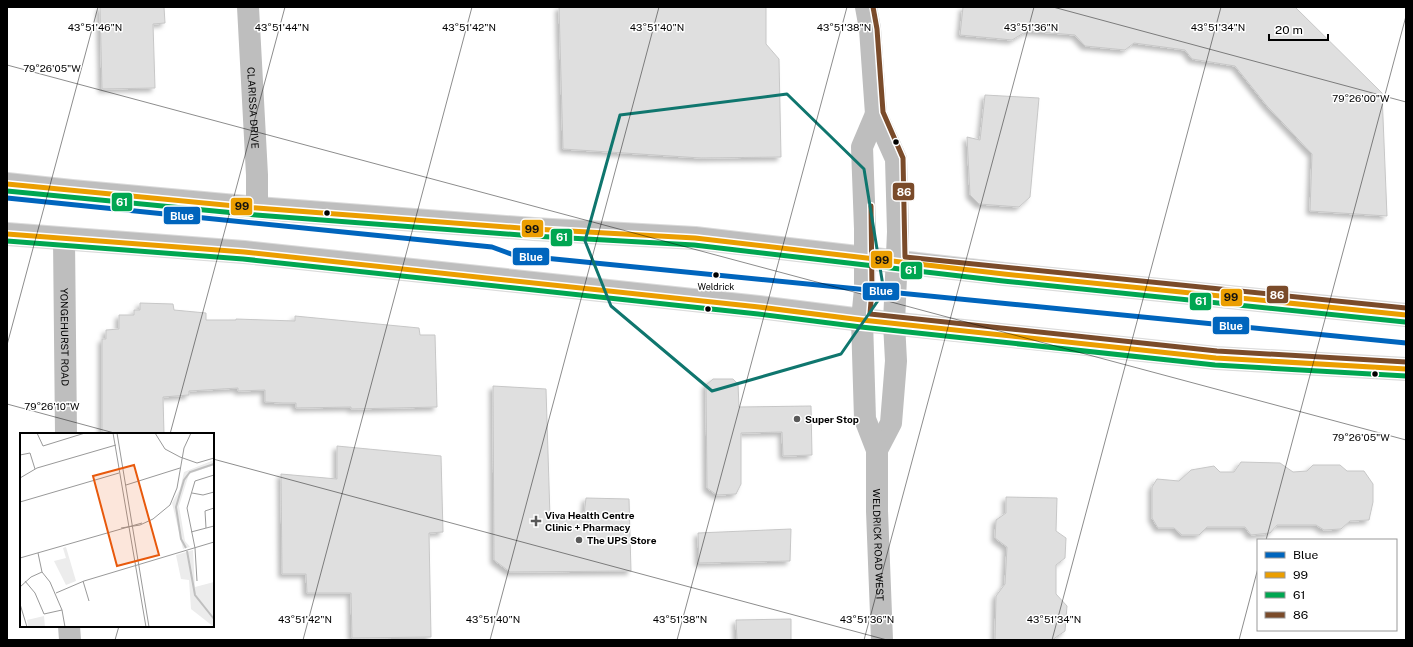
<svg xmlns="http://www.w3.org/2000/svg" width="1413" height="647" viewBox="0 0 1413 647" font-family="'Public Sans',sans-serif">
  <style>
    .building { fill: #dfdfdf; stroke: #c7c7c7; filter: url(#shadow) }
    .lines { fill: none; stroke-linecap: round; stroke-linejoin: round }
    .major-casing { stroke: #dbdbdb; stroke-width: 24 }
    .minor { stroke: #bebebe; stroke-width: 22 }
    .major { stroke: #bebebe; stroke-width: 22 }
    .bus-1-casing { stroke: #fff; stroke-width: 8 }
    .bus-2-casing { stroke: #fff; stroke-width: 8 }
    .bus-3-casing { stroke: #fff; stroke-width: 8 }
    .bus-4-casing { stroke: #fff; stroke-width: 8 }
    .bus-1 { stroke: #0065bd; stroke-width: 5 }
    .bus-2 { stroke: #eb9e00; stroke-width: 5 }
    .bus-3 { stroke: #00a651; stroke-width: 5 }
    .bus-4 { stroke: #7a4b2a; stroke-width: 5 }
    .marked { fill: none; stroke: #0f766e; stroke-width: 3; stroke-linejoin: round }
    .ticks { fill: none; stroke: #000; stroke-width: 1; stroke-opacity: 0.45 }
    .bus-dot { fill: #000; stroke: #fff; stroke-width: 1.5 }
    .poi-dot { fill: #595959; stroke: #fff; stroke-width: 1.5 }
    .labels { text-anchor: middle; stroke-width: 3; stroke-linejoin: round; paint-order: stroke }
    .bus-label { font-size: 9px; fill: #000; stroke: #fff }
    .street-label { font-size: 10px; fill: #000; stroke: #fff }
    .poi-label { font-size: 10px; font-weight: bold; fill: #000; stroke: #fff; text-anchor: start }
    .inset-river { fill: none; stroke: #bfbfbf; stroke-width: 2 }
    .inset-road { fill: none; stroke: #999; stroke-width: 1 }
    .view { fill: #e8590c; fill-opacity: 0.15; stroke: #e8590c; stroke-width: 2 }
    .inset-edge { fill: none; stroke: #000; stroke-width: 2 }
    .ticks-label { font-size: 10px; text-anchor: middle; fill: #000; stroke: #fff; stroke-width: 3; stroke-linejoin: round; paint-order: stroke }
    .line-badge { stroke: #fff; stroke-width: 1.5 }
    .badge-label { font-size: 11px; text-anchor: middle; font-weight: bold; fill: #fff }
    .pale-badge-label { font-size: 11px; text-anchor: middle; font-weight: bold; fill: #111 }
  </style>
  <defs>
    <filter id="shadow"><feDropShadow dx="-3.5" dy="3.5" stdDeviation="2" flood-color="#0004"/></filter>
  </defs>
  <rect width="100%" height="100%" fill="#fff"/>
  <g class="building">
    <polygon points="100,7 164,7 165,23 153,24 155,88 102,89"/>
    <polygon points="559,7 766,7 766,44 779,59 781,157 701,158 563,149"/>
    <polygon points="963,7 1295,7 1382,93 1387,216 1310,211 1312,154 1267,106 1235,66 1192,59 1185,50 1134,43 1125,50 1085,46 1075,35 1027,31 1012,40 960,35"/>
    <polygon points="985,95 1039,98 1030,197 1019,207 979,204 970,195 967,137 980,140"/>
    <polygon points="140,303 173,304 174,310 206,313 206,320 236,320 236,319 295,321 295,316 419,328 420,335 435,335 437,407 351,409 351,407 296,408 296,403 282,403 265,402 265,390 238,391 238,388 189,391 189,395 163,397 164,434 102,434 102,339 106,339 106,330 119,329 119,315 134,315 134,310 140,310"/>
    <polygon points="713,379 733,379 738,384 739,407 811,406 812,455 783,456 782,432 741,433 741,484 736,494 717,495 707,488 706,385"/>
    <polygon points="493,386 546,389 550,517 584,515 586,498 629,499 631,571 510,572 494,560"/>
    <polygon points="337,446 441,456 443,532 429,533 431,637 352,638 351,593 307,593 306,574 282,574 281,474 337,479"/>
    <polygon points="1241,462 1280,463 1293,472 1307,471 1313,465 1340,465 1347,471 1364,471 1373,484 1373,502 1369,520 1350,521 1341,529 1324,530 1316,525 1277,525 1270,533 1251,535 1245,527 1207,527 1199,535 1182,535 1174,528 1158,528 1152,518 1152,487 1157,479 1179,481 1191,470 1214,466 1220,472 1234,472"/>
    <polygon points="1006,497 1057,498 1056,531 1066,538 1065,558 1056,565 1056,594 1067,606 1065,631 1052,640 995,640 996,596 1005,584 1007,547 995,538 996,520 1006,513"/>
    <polygon points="791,529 790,561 699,563 698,533"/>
    <polygon points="791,619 791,640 737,640 736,620"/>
  </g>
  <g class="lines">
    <g class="major-casing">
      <g id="major">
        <polyline points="7,184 72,191 257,208 534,229 695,238 1004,274 1406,315"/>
        <polyline points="7,234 244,252 759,307 862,320 1216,358 1406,369"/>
      </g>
    </g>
    <g class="minor">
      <path id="s1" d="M248,7l9,168v33"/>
      <polyline points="866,7 870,29 876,114 896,159 898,232 894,323 896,361 891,423 877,450"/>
      <path id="s2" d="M876,114l-14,33 3,82v60l-3,31 3,99 12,31v61l5,129"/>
      <path id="s3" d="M64,239l2,195"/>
      <polyline points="69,626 70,640"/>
    </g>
    <use href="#major" class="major"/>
    <g class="bus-1-casing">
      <polyline id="bus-1" points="7,198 492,247 514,255 1406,343"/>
    </g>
    <g class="bus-2-casing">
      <g id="bus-2">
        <polyline points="7,184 257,208 534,229 695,238 1004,274 1406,315"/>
        <polyline points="7,234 244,252 759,307 862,320 1216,358 1406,369"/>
      </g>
    </g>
    <g class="bus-3-casing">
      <g id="bus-3">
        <polyline points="7,191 256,215 533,236 694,245 1003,281 1405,322"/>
        <polyline points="7,241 243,259 758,314 861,327 1215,365 1406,376"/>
      </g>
    </g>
    <g class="bus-4-casing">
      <g id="bus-4">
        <polyline points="873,7 877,29 883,112 903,158 905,257 1406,308"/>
        <polyline points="871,206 872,289 870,314 1217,351 1406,362"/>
      </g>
    </g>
    <use href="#bus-1" class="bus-1"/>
    <use href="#bus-2" class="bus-2"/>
    <use href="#bus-3" class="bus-3"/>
    <use href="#bus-4" class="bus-4"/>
  </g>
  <path class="marked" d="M787,94l77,75 20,123 -43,62 -129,37 -101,-85 -26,-65 35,-126z"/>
  <path class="ticks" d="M1053,7l353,95M7,65l1399,375M7,345l91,-338M7,404l111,30M170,434l115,-427M213,459l674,181M1266,540l140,-524M115,640l4,-14M303,640l169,-633M490,640l169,-633M677,640l170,-633M864,640l170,-633M1052,640l169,-633M1239,640l19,-72"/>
  <g class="bus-dot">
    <circle cx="896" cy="142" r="3.5"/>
    <circle cx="327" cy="213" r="3.5"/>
    <circle cx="716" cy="275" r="3.5"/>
    <circle cx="708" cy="309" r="3.5"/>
    <circle cx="1375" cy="374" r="3.5"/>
  </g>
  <g class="poi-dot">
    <circle cx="797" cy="419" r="4"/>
    <path d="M534 515h4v4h4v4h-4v4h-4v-4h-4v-4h4z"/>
    <circle cx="579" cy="540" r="4"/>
  </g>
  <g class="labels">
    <g class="bus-label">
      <text x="716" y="290">Weldrick</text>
    </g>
    <g class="street-label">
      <text dy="4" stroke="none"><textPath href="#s1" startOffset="101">CLARISSA DRIVE</textPath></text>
      <text dy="4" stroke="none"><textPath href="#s3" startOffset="98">YONGEHURST ROAD</textPath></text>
      <text dy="4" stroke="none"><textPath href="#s2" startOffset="436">WELDRICK ROAD WEST</textPath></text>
    </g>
    <g class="poi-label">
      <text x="805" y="423">Super Stop</text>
      <text x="545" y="519">Viva Health Centre<tspan x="545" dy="12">Clinic + Pharmacy</tspan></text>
      <text x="587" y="544">The UPS Store</text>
    </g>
  </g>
  <g transform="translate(20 433)">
    <rect width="194" height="194" fill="#fff"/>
    <path d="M194,27v5l-25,9 -10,32 6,35 5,6 -7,2 -11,-46 8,-14 4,-17zM46,114l10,34 -10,4 -12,-24 12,-3 -3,-10zM173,117l2,37 19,-5v45l-23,-18 -2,-29 -8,-1 -5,-24zM24,183l1,11 -17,-1 -1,-6z" fill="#ececec"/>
    <path class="inset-river" d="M166,115l-5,-9 -5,-32 8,-27 6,-8 24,-8M167,118l8,44 19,24"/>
    <path class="inset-road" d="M17,0l6,13 42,-13M93,0l33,194M97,0l32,194M135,0l10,16 15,8 17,6 17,-5M0,22l10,-2 5,16M0,45l17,-10 79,-23M106,52l54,-17M172,60l11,2 11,-3M0,69l99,-29M101,95l19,-3 13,-6 17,-14 7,-17 7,-40 7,-15M186,95l-1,-17 9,-3M171,99l23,-6M18,120l4,19 8,10 12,28 3,17M0,125l122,-35M5,148l10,12 9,21 18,-4M63,148l6,20M177,148l-2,-33 -8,-40 8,-27 19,-6M0,154l11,-10 11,-5M36,160l28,-12 130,-39M0,171l7,23"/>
    <path class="view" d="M114,32l25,90 -42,11 -24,-90z"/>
    <rect width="194" height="194" class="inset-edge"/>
  </g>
  <g class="ticks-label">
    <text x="95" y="31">43°51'46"N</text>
    <text x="282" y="31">43°51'44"N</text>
    <text x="469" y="31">43°51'42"N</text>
    <text x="657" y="31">43°51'40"N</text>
    <text x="844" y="31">43°51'38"N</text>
    <text x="1031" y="31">43°51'36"N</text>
    <text x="1218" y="31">43°51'34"N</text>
    <text x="52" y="72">79°26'05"W</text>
    <text x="1361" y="102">79°26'00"W</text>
    <text x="52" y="410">79°26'10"W</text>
    <text x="1361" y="441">79°26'05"W</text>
    <text x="305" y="623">43°51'42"N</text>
    <text x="493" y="623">43°51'40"N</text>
    <text x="680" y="623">43°51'38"N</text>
    <text x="867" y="623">43°51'36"N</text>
    <text x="1054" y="623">43°51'34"N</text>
  </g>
  <g class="line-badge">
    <rect x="892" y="182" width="23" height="19" rx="4" fill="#7a4b2a"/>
    <rect x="111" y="192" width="22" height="20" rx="4" fill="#00a651"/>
    <rect x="230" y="197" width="23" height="19" rx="4" fill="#eb9e00"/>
    <rect x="163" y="206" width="38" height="19" rx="4" fill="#0065bd"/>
    <rect x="521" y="219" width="23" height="19" rx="4" fill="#eb9e00"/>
    <rect x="550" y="228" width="23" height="19" rx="4" fill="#00a651"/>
    <rect x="512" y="247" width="38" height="19" rx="4" fill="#0065bd"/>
    <rect x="870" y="250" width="23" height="19" rx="4" fill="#eb9e00"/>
    <rect x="900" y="261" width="23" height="19" rx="4" fill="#00a651"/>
    <rect x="862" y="282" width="38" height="19" rx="4" fill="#0065bd"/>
    <rect x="1266" y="285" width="23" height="19" rx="4" fill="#7a4b2a"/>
    <rect x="1220" y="288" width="23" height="19" rx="4" fill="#eb9e00"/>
    <rect x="1189" y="292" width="23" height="19" rx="4" fill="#00a651"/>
    <rect x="1212" y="316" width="38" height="19" rx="4" fill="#0065bd"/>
  </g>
  <g class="badge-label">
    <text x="904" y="196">86</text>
    <text x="122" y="206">61</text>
    <text x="182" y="220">Blue</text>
    <text x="562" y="241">61</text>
    <text x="531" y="261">Blue</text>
    <text x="911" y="274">61</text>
    <text x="881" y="295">Blue</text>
    <text x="1277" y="299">86</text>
    <text x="1201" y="305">61</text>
    <text x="1231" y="330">Blue</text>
  </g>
  <g class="pale-badge-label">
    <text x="242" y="210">99</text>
    <text x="532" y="233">99</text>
    <text x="882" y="264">99</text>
    <text x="1231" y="301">99</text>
  </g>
  <rect width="1413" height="647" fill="none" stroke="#000000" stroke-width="16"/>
  <rect x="1257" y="539" width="140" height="92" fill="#ffffff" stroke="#999999"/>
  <rect x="1265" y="552" width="20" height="6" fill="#0065bd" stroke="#999999"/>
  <text x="1293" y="559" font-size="12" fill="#000000">Blue</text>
  <rect x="1265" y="572" width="20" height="6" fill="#eb9e00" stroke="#999999"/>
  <text x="1293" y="579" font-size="12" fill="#000000">99</text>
  <rect x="1265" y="592" width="20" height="6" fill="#00a651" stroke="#999999"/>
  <text x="1293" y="599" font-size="12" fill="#000000">61</text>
  <rect x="1265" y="612" width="20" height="6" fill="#7a4b2a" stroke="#999999"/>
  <text x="1293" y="619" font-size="12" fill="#000000">86</text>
  <path d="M1269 34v6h59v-6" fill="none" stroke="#000000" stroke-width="2"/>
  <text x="1275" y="34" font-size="12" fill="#000000" stroke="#ffffff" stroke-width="3" paint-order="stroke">20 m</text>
</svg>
